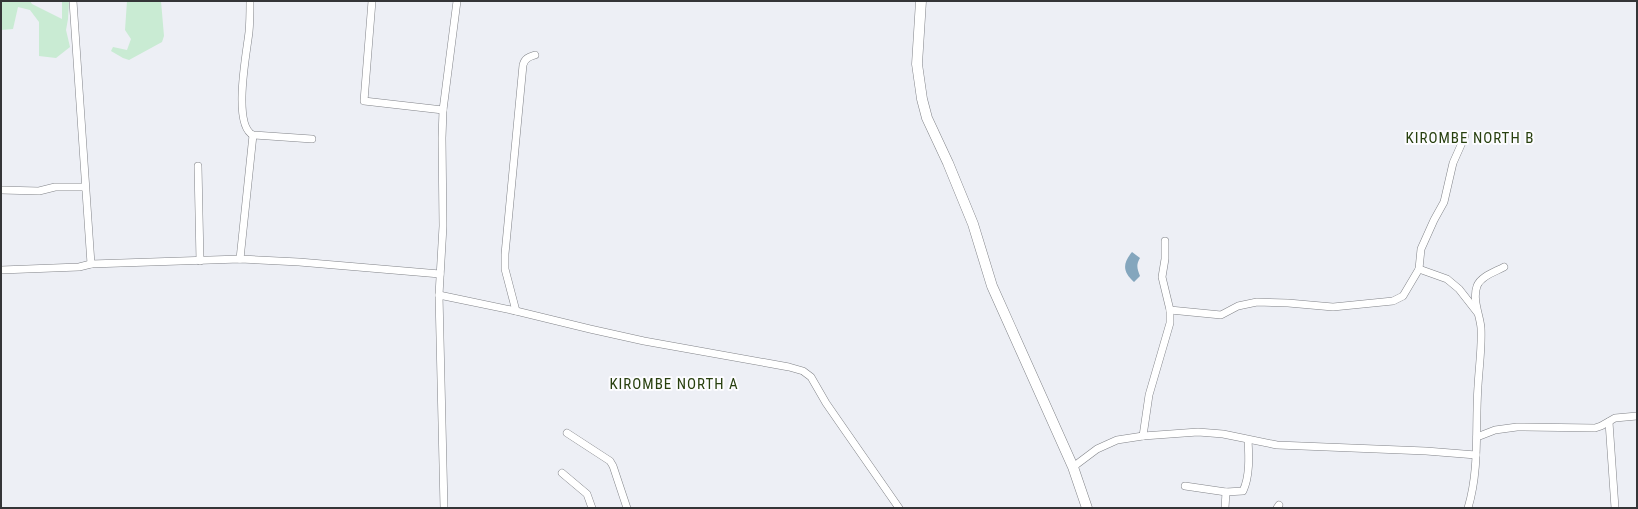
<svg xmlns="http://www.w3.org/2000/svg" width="1638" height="509" viewBox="0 0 1638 509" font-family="'Roboto Condensed',sans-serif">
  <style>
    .green { fill: #c9ebd3 }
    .water { fill: #84a6bd }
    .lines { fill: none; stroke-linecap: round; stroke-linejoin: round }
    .street-casing { stroke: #818388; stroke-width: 8 }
    .secondary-casing { stroke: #818388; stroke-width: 11 }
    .street { stroke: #fff; stroke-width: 7 }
    .secondary { stroke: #fff; stroke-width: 10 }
    .labels { text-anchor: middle; stroke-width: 4; stroke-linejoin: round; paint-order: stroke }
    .quarter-label { font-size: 15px; letter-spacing: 1px; fill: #28400f; stroke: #fcfcff }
  </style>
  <rect width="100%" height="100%" fill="#edeff5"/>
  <g class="green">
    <polygon points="1,1 30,1 32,4 62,19 62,2 69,1 68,19 66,30 70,47 56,58 39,56 39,22 30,10 18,7 13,29 1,30"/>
    <polygon points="127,1 161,1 164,36 162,42 129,60 123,58 111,51 113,47 127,50 131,39 125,30"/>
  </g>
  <path class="water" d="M1132,252l8,6c-4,7 -3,10 0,18l-6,6c-11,-10 -12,-18 -2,-30z"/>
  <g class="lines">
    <g class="street-casing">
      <g id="street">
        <polyline points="73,1 91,264"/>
        <path d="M250,1c0,10 0,21 -1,31 -2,19 -17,93 4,103l59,4"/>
        <polyline points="372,1 364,101 443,110"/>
        <polyline points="198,166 200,261"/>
        <polyline points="1,190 39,191 55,187 85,187"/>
        <polyline points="240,259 253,135"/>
        <polyline points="1419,269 1447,279 1459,289 1477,312"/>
        <polyline points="1,270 79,267 91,264 240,259 299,262 440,274"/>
        <polyline points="439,295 516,311 590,329 644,341 789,367 803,371 811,377 826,403 844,429 899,508"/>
        <polyline points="1170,310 1221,315 1238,306 1257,302 1288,303 1333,307 1393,301 1403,296 1419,269 1421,249 1434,220 1444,202 1453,163 1465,136"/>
        <path d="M516,311l-11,-42v-15l18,-189c2,-7 6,-8 12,-10"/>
        <polyline points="1609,422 1615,508"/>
        <polyline points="567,433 610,461 613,466 627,508"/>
        <polyline points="1143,436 1149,395 1170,323 1170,310 1162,277 1165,259 1165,241"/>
        <polyline points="1477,437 1495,430 1517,427 1595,428 1601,426 1615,418 1637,416"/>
        <polyline points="1073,467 1097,449 1117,440 1143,436 1198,432 1223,434 1277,445 1426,451 1476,455"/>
        <polyline points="562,473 587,494 592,508"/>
        <path d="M1185,486l41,6 17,-1c7,-15 6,-35 5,-51"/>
        <polyline points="444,508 439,295 443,226 442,138 443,110 457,1"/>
        <polyline points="1225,508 1226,492"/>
        <polyline points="1277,508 1279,505"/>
        <path d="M1468,508c12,-40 7,-81 10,-122 1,-19 4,-38 3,-58 -1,-13 -9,-28 -4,-42 4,-10 18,-14 27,-19"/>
      </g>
    </g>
    <g class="secondary-casing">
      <polyline id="secondary" points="921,1 917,64 922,99 927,118 948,163 973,224 992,286 1073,467 1087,508"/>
    </g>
    <use href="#street" class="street"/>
    <use href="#secondary" class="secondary"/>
  </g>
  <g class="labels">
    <g class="quarter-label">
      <text x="1470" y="143">KIROMBE NORTH B</text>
      <text x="674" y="389">KIROMBE NORTH A</text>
    </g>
  </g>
  <rect width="1638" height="509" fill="none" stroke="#343537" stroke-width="4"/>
</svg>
